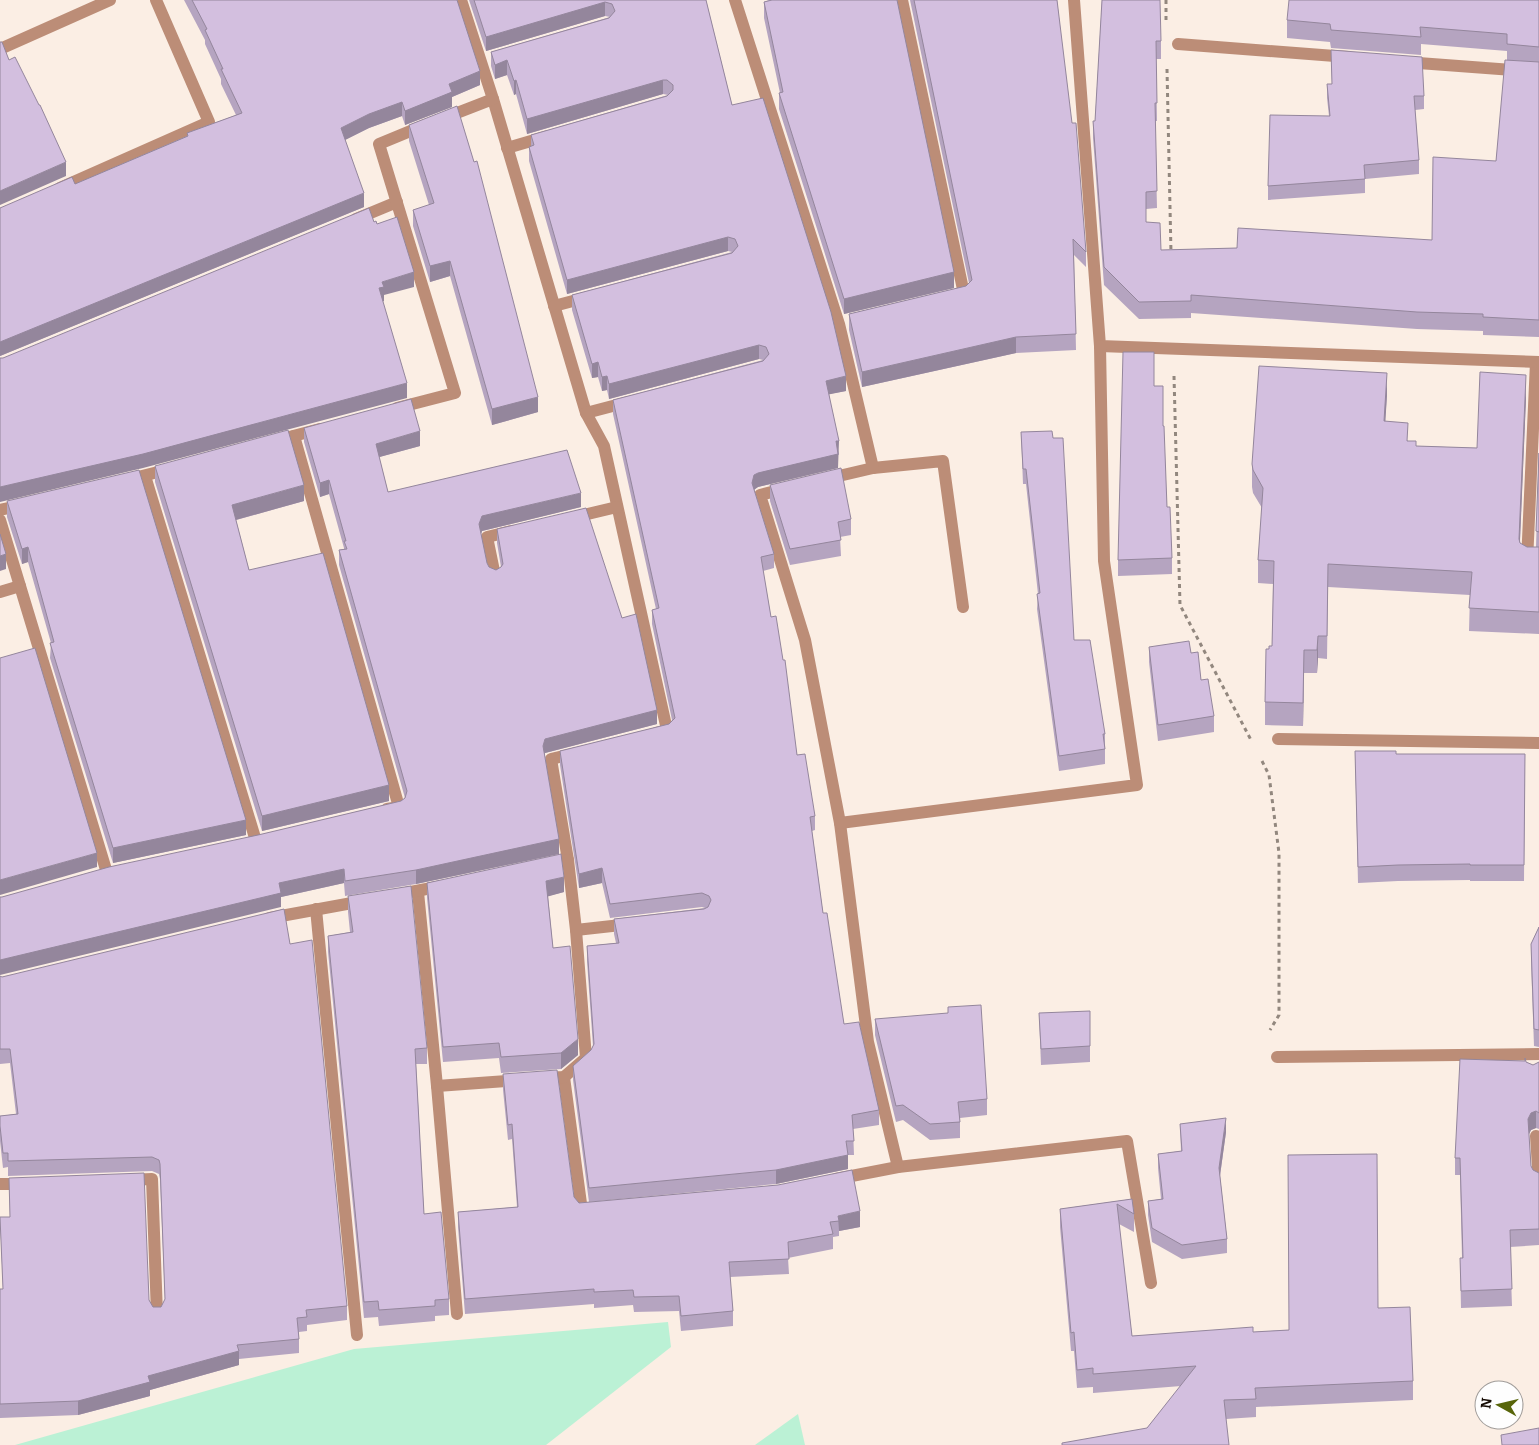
<svg xmlns="http://www.w3.org/2000/svg" width="1539" height="1445" viewBox="0 0 1539 1445" font-family="Bitter,serif">
  <style>
    .green { fill: #bbf1d5 }
    .lines { fill: none; stroke-linecap: round; stroke-linejoin: round }
    .path { stroke: #92877e; stroke-width: 3; stroke-dasharray: 4 4; stroke-linecap: butt }
    .lane { stroke: #bc8d77; stroke-width: 12 }
    .street { stroke: #bc8d77; stroke-width: 12 }
    .wall { fill: #b5a4c0 }
    .shaded-wall { fill: #94869c }
    .building { fill: #d3bfdf; stroke: #94869c }
  </style>
  <rect width="100%" height="100%" fill="#fbeee4"/>
  <g class="green">
    <polygon points="668,1322 671,1347 546,1445 15,1445 354,1349"/>
    <polygon points="798,1414 805,1445 755,1445"/>
  </g>
  <g class="lines">
    <g class="path">
      <polyline points="1166,0 1166,22"/>
      <polyline points="1167,69 1171,253"/>
      <polyline points="1174,376 1180,605 1251,740"/>
      <polyline points="1262,761 1269,775 1279,853 1279,1015 1270,1030"/>
    </g>
    <g class="lane">
      <polyline points="461,0 493,99 586,413 604,446 667,730 656,733"/>
      <polyline points="902,0 964,294 955,296"/>
      <polyline points="1178,44 1348,57"/>
      <polyline points="1405,62 1539,72"/>
      <polyline points="444,118 493,99"/>
      <polyline points="507,148 548,136"/>
      <polyline points="60,188 209,122 156,0"/>
      <polyline points="356,219 397,202"/>
      <polyline points="554,306 588,297"/>
      <polyline points="1536,362 1527,562 1539,562"/>
      <polyline points="397,408 455,393 379,144 425,125"/>
      <polyline points="586,413 628,402"/>
      <polyline points="294,436 399,807 387,809"/>
      <polyline points="274,441 320,429"/>
      <polyline points="873,468 943,461 963,607"/>
      <polyline points="145,476 256,841"/>
      <polyline points="126,480 170,469"/>
      <polyline points="0,510 22,505"/>
      <polyline points="571,518 617,507"/>
      <polyline points="0,520 107,873"/>
      <polyline points="495,576 487,537 512,531"/>
      <polyline points="0,592 20,586"/>
      <polyline points="568,860 551,759 576,753"/>
      <polyline points="576,930 630,924"/>
      <polyline points="1277,1057 1539,1054"/>
      <polyline points="564,1077 582,1211 589,1210"/>
      <polyline points="1536,1136 1539,1182"/>
      <polyline points="836,1179 898,1167 1127,1141 1151,1283"/>
      <polyline points="127,1180 152,1179 157,1314"/>
      <polyline points="0,1184 25,1184"/>
    </g>
    <g class="street">
      <polyline points="735,0 839,324 873,468 826,479"/>
      <polyline points="1074,0 1100,346 1539,362"/>
      <polyline points="0,49 110,0"/>
      <polyline points="787,488 760,495 805,640 840,823 868,1042 898,1167"/>
      <polyline points="1278,739 1539,743"/>
      <polyline points="840,823 1137,785 1104,561 1100,346"/>
      <polyline points="418,892 437,1086 457,1314"/>
      <polyline points="395,895 442,886"/>
      <polyline points="316,909 357,1335"/>
      <polyline points="270,918 363,901"/>
      <polyline points="541,1078 564,1077 586,1058 576,930 568,860 547,864"/>
      <polyline points="437,1086 519,1080"/>
    </g>
  </g>
  <g class="wall">
    <polygon points="184,0 457,0 480,85 452,97 452,107 405,125 402,116 369,128 345,140 364,207 0,356 0,208 75,184 187,136 187,133 236,115 221,84 221,79 205,44 205,40"/>
    <polygon points="469,0 706,0 732,105 846,391 829,394 839,455 838,455 838,468 758,487 754,489 774,554 774,568 763,571 771,617 797,755 815,816 815,830 812,831 823,913 844,1024 879,1110 879,1125 853,1129 854,1155 848,1155 848,1169 776,1184 589,1202 573,1080 573,1066 591,1050 593,1046 587,961 587,946 616,943 614,934 614,919 705,908 702,907 610,918 602,883 579,888 560,765 560,751 669,724 672,720 652,624 652,610 656,609 613,414 613,400 763,360 759,359 609,399 607,390 602,391 598,377 592,378 572,310 572,295 732,252 728,251 567,294 529,161 529,147 531,146 531,135 668,95 663,94 527,134 516,94 514,95 507,75 495,79 491,66 491,52 610,17 605,16 486,51"/>
    <polygon points="769,0 897,0 954,288 844,314 779,109 779,93 780,93 764,18 764,2"/>
    <polygon points="910,0 1057,0 1086,252 1086,267 1074,255 1076,350 1016,353 862,387 849,330 849,314 966,286 969,283"/>
    <polygon points="1102,0 1161,41 1161,59 1156,59 1157,121 1155,121 1157,208 1146,209 1146,222 1161,250 1237,248 1432,240 1496,161 1507,60 1507,51 1421,44 1421,55 1331,48 1330,42 1287,38 1287,20 1539,0 1539,337 1483,335 1483,331 1417,329 1191,313 1191,318 1139,319 1104,285 1093,138 1093,121 1095,121"/>
    <polygon points="1331,50 1424,96 1424,109 1415,110 1419,160 1419,174 1365,179 1365,193 1268,200 1268,186 1329,116 1327,98 1327,84 1332,84"/>
    <polygon points="409,125 538,412 492,425 450,276 430,282 413,226 413,210 429,205 409,141"/>
    <polygon points="1154,386 1163,426 1167,507 1172,558 1172,574 1118,576 1118,560"/>
    <polygon points="1387,395 1385,421 1408,441 1416,446 1477,448 1526,398 1520,542 1520,543 1527,547 1536,547 1539,453 1539,634 1469,631 1470,595 1328,587 1327,659 1318,658 1317,673 1304,673 1303,726 1265,725 1265,702 1269,649 1272,646 1273,584 1258,583 1258,560 1262,508 1253,493 1252,487 1252,464"/>
    <polygon points="304,428 420,446 379,457 388,492 581,507 482,531 481,534 487,563 489,567 496,570 501,567 497,543 497,529 622,618 657,724 545,753 545,755 559,854 416,884 345,896 344,883 281,897 281,907 2,897 401,801 405,798 339,565 339,550 344,549 344,548 329,494 320,497 304,442"/>
    <polygon points="1021,432 1053,438 1074,640 1105,734 1105,764 1059,771 1037,609 1038,594 1026,484 1023,484"/>
    <polygon points="155,466 304,501 236,520 249,570 389,801 262,831 155,482"/>
    <polygon points="770,485 851,519 851,535 840,537 841,556 790,565 770,501"/>
    <polygon points="7,501 246,835 113,863 50,658 51,643 28,562 22,564 7,517"/>
    <polygon points="1149,647 1191,653 1214,716 1214,732 1158,741 1149,662"/>
    <polygon points="1355,751 1396,754 1525,754 1524,881 1470,881 1470,880 1398,881 1358,883"/>
    <polygon points="427,883 564,892 548,896 553,948 578,1055 561,1069 501,1073 499,1058 443,1062 427,898"/>
    <polygon points="348,896 427,1048 427,1064 416,1064 424,1214 449,1299 449,1315 435,1316 435,1321 379,1326 378,1317 364,1318 328,952 328,936 350,932 348,912"/>
    <polygon points="1539,927 1539,1047 1534,1046 1531,961 1531,944"/>
    <polygon points="0,976 347,1306 347,1320 307,1325 307,1331 299,1332 299,1353 239,1359 239,1365 150,1390 150,1396 78,1415 0,1418 0,1289 3,1289 0,1217 10,1217 9,1178 149,1300 153,1307 161,1307 165,1300 160,1179 159,1174 152,1171 8,1176 8,1167 3,1168 0,1141 0,1116 16,1114 10,1063 0,1064"/>
    <polygon points="1039,1013 1090,1046 1090,1062 1041,1065"/>
    <polygon points="875,1019 987,1099 987,1115 960,1118 960,1138 930,1140 903,1120 896,1122 875,1035"/>
    <polygon points="1526,1062 1533,1065 1539,1062 1539,1129 1536,1128 1531,1130 1529,1134 1531,1166 1533,1170 1539,1173 1539,1245 1510,1247 1512,1306 1461,1308 1460,1258 1462,1258 1460,1175 1455,1175 1455,1158"/>
    <polygon points="503,1074 574,1197 579,1203 778,1185 860,1227 839,1231 839,1236 833,1237 833,1249 788,1258 789,1274 730,1277 733,1311 733,1326 681,1331 679,1311 634,1312 633,1305 594,1308 594,1304 465,1314 458,1227 458,1212 517,1207 512,1139 508,1140 503,1090"/>
    <polygon points="1180,1124 1226,1132 1220,1176 1227,1239 1227,1253 1182,1259 1152,1242 1148,1215 1148,1201 1161,1199 1158,1168 1158,1154 1181,1151"/>
    <polygon points="1132,1199 1134,1214 1134,1232 1119,1224 1132,1336 1253,1332 1289,1330 1378,1308 1413,1381 1413,1400 1256,1407 1256,1417 1226,1419 1147,1428 1181,1386 1093,1393 1093,1387 1077,1388 1074,1351 1071,1351 1060,1227 1060,1209"/>
  </g>
  <g class="shaded-wall">
    <polygon points="605,2 605,16 486,51 486,37"/>
    <polygon points="507,60 507,75 495,79 495,65"/>
    <polygon points="480,71 480,85 452,97 452,107 405,125 405,111 449,84"/>
    <polygon points="516,80 516,94 514,95 514,81"/>
    <polygon points="663,80 663,94 527,134 527,119"/>
    <polygon points="402,102 402,116 369,128 341,142 341,128 369,114"/>
    <polygon points="66,162 66,176 0,205 0,191"/>
    <polygon points="364,193 364,207 0,356 0,342"/>
    <polygon points="728,237 728,251 567,294 567,280"/>
    <polygon points="450,261 450,276 430,282 430,266"/>
    <polygon points="414,272 414,287 384,295 384,301 379,303 379,288 382,282"/>
    <polygon points="954,272 954,288 844,314 844,299"/>
    <polygon points="1016,337 1016,353 862,387 862,372"/>
    <polygon points="759,345 759,359 609,399 609,384"/>
    <polygon points="598,362 598,377 592,378 592,364"/>
    <polygon points="1387,373 1387,395 1384,444 1384,421"/>
    <polygon points="1526,375 1526,398 1519,562 1519,539"/>
    <polygon points="607,376 607,390 602,391 602,377"/>
    <polygon points="846,376 846,391 826,395 826,381"/>
    <polygon points="407,383 407,398 143,468 0,502 0,487"/>
    <polygon points="538,397 538,412 492,425 492,409"/>
    <polygon points="420,431 420,446 376,458 376,444"/>
    <polygon points="836,441 839,441 838,468 758,487 754,490 752,483 754,475 758,473"/>
    <polygon points="329,480 329,494 320,497 320,483"/>
    <polygon points="304,485 304,501 232,521 232,505"/>
    <polygon points="581,493 581,507 482,531 479,539 479,524 482,516"/>
    <polygon points="28,547 28,562 22,564 22,549"/>
    <polygon points="6,554 6,569 0,571 0,556"/>
    <polygon points="1318,636 1318,658 1317,673 1317,650"/>
    <polygon points="1304,650 1304,673 1303,726 1303,703"/>
    <polygon points="657,710 657,724 545,753 543,760 543,746 545,739"/>
    <polygon points="389,785 389,801 262,831 262,816"/>
    <polygon points="246,820 246,835 113,863 113,848"/>
    <polygon points="559,839 559,854 416,884 416,870"/>
    <polygon points="97,853 97,867 0,895 0,880"/>
    <polygon points="602,868 602,883 579,888 579,874"/>
    <polygon points="344,869 344,883 281,897 281,907 0,975 0,960 279,883"/>
    <polygon points="564,877 564,892 546,897 546,881"/>
    <polygon points="578,1039 578,1055 561,1069 561,1053"/>
    <polygon points="1536,1111 1536,1128 1531,1130 1528,1136 1528,1119 1531,1113"/>
    <polygon points="1226,1118 1226,1132 1219,1182 1219,1168"/>
    <polygon points="848,1155 848,1169 776,1184 776,1170"/>
    <polygon points="860,1211 860,1227 839,1231 838,1216"/>
    <polygon points="239,1351 239,1365 150,1390 150,1396 78,1415 78,1401 148,1376"/>
  </g>
  <g class="building">
    <polygon points="192,0 457,0 480,71 449,84 452,92 405,111 402,102 369,114 341,128 364,193 0,342 0,208 72,177 75,184 188,136 187,133 242,113 221,69 223,69 205,30 207,29"/>
    <polygon points="474,0 706,0 732,105 763,98 831,312 846,376 826,381 839,441 836,441 838,454 758,473 754,475 752,483 774,554 761,557 771,617 776,616 783,660 785,660 797,755 805,754 815,816 810,817 823,913 827,913 844,1024 859,1022 879,1110 852,1115 854,1141 846,1141 848,1155 776,1170 589,1188 573,1066 591,1050 594,1044 587,946 619,943 614,919 704,909 708,907 711,900 709,896 702,893 610,904 602,868 579,874 560,751 669,724 675,718 652,610 659,608 613,400 763,361 769,354 766,347 759,345 609,384 607,376 602,377 598,362 592,364 572,295 732,253 738,246 735,239 728,237 567,280 529,147 534,145 531,135 667,96 673,90 673,85 667,80 663,80 527,119 516,80 514,81 507,60 495,65 491,52 609,18 615,11 612,4 605,2 486,37"/>
    <polygon points="772,0 897,0 954,272 844,299 779,93 783,92 764,2"/>
    <polygon points="914,0 1057,0 1072,123 1076,123 1086,252 1073,239 1076,334 1016,337 862,372 849,314 966,286 972,280"/>
    <polygon points="1102,0 1160,0 1161,41 1156,41 1157,103 1155,103 1157,191 1146,192 1146,222 1160,223 1161,250 1237,248 1238,228 1432,240 1433,157 1496,161 1505,60 1539,62 1539,320 1483,317 1483,314 1417,312 1191,295 1191,301 1139,302 1104,267 1093,121 1095,121"/>
    <polygon points="1289,0 1539,0 1539,47 1507,44 1507,34 1420,27 1421,37 1331,30 1330,24 1287,20"/>
    <polygon points="0,42 2,42 9,60 15,57 39,105 40,105 66,162 0,191"/>
    <polygon points="1331,50 1422,57 1424,96 1414,96 1419,160 1364,165 1365,179 1268,186 1270,115 1330,116 1327,84 1332,84"/>
    <polygon points="457,106 474,162 477,161 538,397 492,409 450,261 430,266 413,210 434,203 409,125"/>
    <polygon points="369,208 374,222 376,221 377,224 397,217 414,272 382,282 384,287 379,288 407,383 143,454 0,487 0,358 3,358"/>
    <polygon points="1123,352 1154,352 1154,386 1163,386 1163,426 1164,426 1167,507 1170,507 1172,558 1118,560"/>
    <polygon points="1259,366 1387,373 1384,421 1408,423 1407,441 1416,441 1416,446 1477,448 1480,372 1526,375 1519,539 1520,543 1527,547 1539,547 1539,612 1469,608 1472,572 1328,564 1327,636 1318,636 1317,650 1304,650 1303,703 1265,702 1266,649 1269,649 1269,646 1272,646 1274,561 1258,560 1263,488 1253,470 1252,464"/>
    <polygon points="411,399 420,431 376,444 388,492 567,450 581,493 482,516 479,524 487,563 489,567 496,570 501,567 503,564 497,529 586,508 622,618 636,614 657,710 545,739 543,746 559,839 416,870 345,881 344,869 279,883 281,893 0,960 0,897 2,897 109,867 258,835 401,801 405,798 407,791 339,550 347,549 344,541 346,541 329,480 320,483 304,428"/>
    <polygon points="288,430 304,485 232,505 249,570 323,553 389,785 262,816 155,466"/>
    <polygon points="1052,431 1053,438 1063,438 1074,640 1090,640 1105,734 1103,734 1105,749 1059,756 1037,594 1040,593 1026,469 1023,469 1021,432"/>
    <polygon points="1539,453 1539,532 1536,531"/>
    <polygon points="841,468 851,519 838,522 841,540 790,549 770,485"/>
    <polygon points="139,470 246,820 113,848 50,643 54,642 28,547 22,549 7,501"/>
    <polygon points="0,534 6,554 0,556"/>
    <polygon points="1189,641 1191,653 1198,652 1201,680 1208,679 1214,716 1158,725 1149,647"/>
    <polygon points="35,648 97,853 0,880 0,658"/>
    <polygon points="1355,751 1396,751 1396,754 1525,754 1524,865 1470,865 1470,864 1398,865 1358,867"/>
    <polygon points="561,854 564,877 546,881 553,948 570,946 578,1039 561,1053 501,1057 499,1043 443,1047 427,883"/>
    <polygon points="411,886 427,1048 415,1049 424,1214 441,1212 449,1299 435,1300 435,1306 379,1310 378,1301 364,1302 328,936 353,932 348,896"/>
    <polygon points="284,909 290,944 312,940 347,1306 306,1310 307,1317 297,1318 299,1339 237,1345 239,1351 148,1376 150,1382 78,1401 0,1404 0,1289 3,1289 0,1217 10,1217 9,1178 144,1173 149,1300 153,1307 161,1307 165,1299 160,1164 159,1160 152,1157 8,1161 8,1153 3,1153 0,1126 0,1116 18,1114 10,1049 0,1049 0,976 2,977"/>
    <polygon points="1539,927 1539,1030 1534,1029 1531,944"/>
    <polygon points="981,1005 987,1099 958,1102 960,1122 930,1124 903,1105 896,1106 875,1019 948,1013 948,1007"/>
    <polygon points="1090,1011 1090,1046 1041,1049 1039,1013"/>
    <polygon points="1525,1058 1526,1062 1533,1065 1539,1062 1539,1113 1536,1111 1531,1113 1528,1119 1531,1166 1533,1170 1539,1173 1539,1229 1510,1230 1512,1289 1461,1291 1460,1258 1463,1258 1460,1158 1455,1158 1460,1059 1525,1061"/>
    <polygon points="557,1070 574,1197 579,1203 778,1185 852,1170 860,1211 838,1216 839,1221 830,1222 833,1234 788,1242 789,1259 729,1262 733,1311 681,1316 679,1296 634,1297 633,1290 594,1292 594,1289 465,1299 458,1212 518,1207 512,1124 508,1125 503,1074"/>
    <polygon points="1226,1118 1219,1168 1227,1239 1182,1245 1152,1228 1148,1201 1163,1199 1158,1154 1182,1151 1180,1124"/>
    <polygon points="1377,1154 1378,1308 1410,1307 1413,1381 1255,1388 1256,1399 1224,1400 1229,1445 1062,1445 1062,1443 1147,1428 1196,1366 1093,1374 1093,1368 1077,1370 1074,1332 1071,1333 1060,1209 1132,1199 1134,1214 1117,1204 1132,1336 1253,1327 1253,1332 1289,1330 1288,1155"/>
    <polygon points="1539,1428 1539,1445 1502,1445 1501,1435"/>
  </g>
  <g transform="translate(1499 1405) rotate(278)"><circle r="24" fill="#fefefe" stroke="#a19d9a"/>
  <path d="M0-4L9 19L0 12L-9 19Z" fill="#58650a"/>
  <text y="-8" font-size="14" font-weight="bold" text-anchor="middle" fill="#160c04">N</text>
  </g>
</svg>
